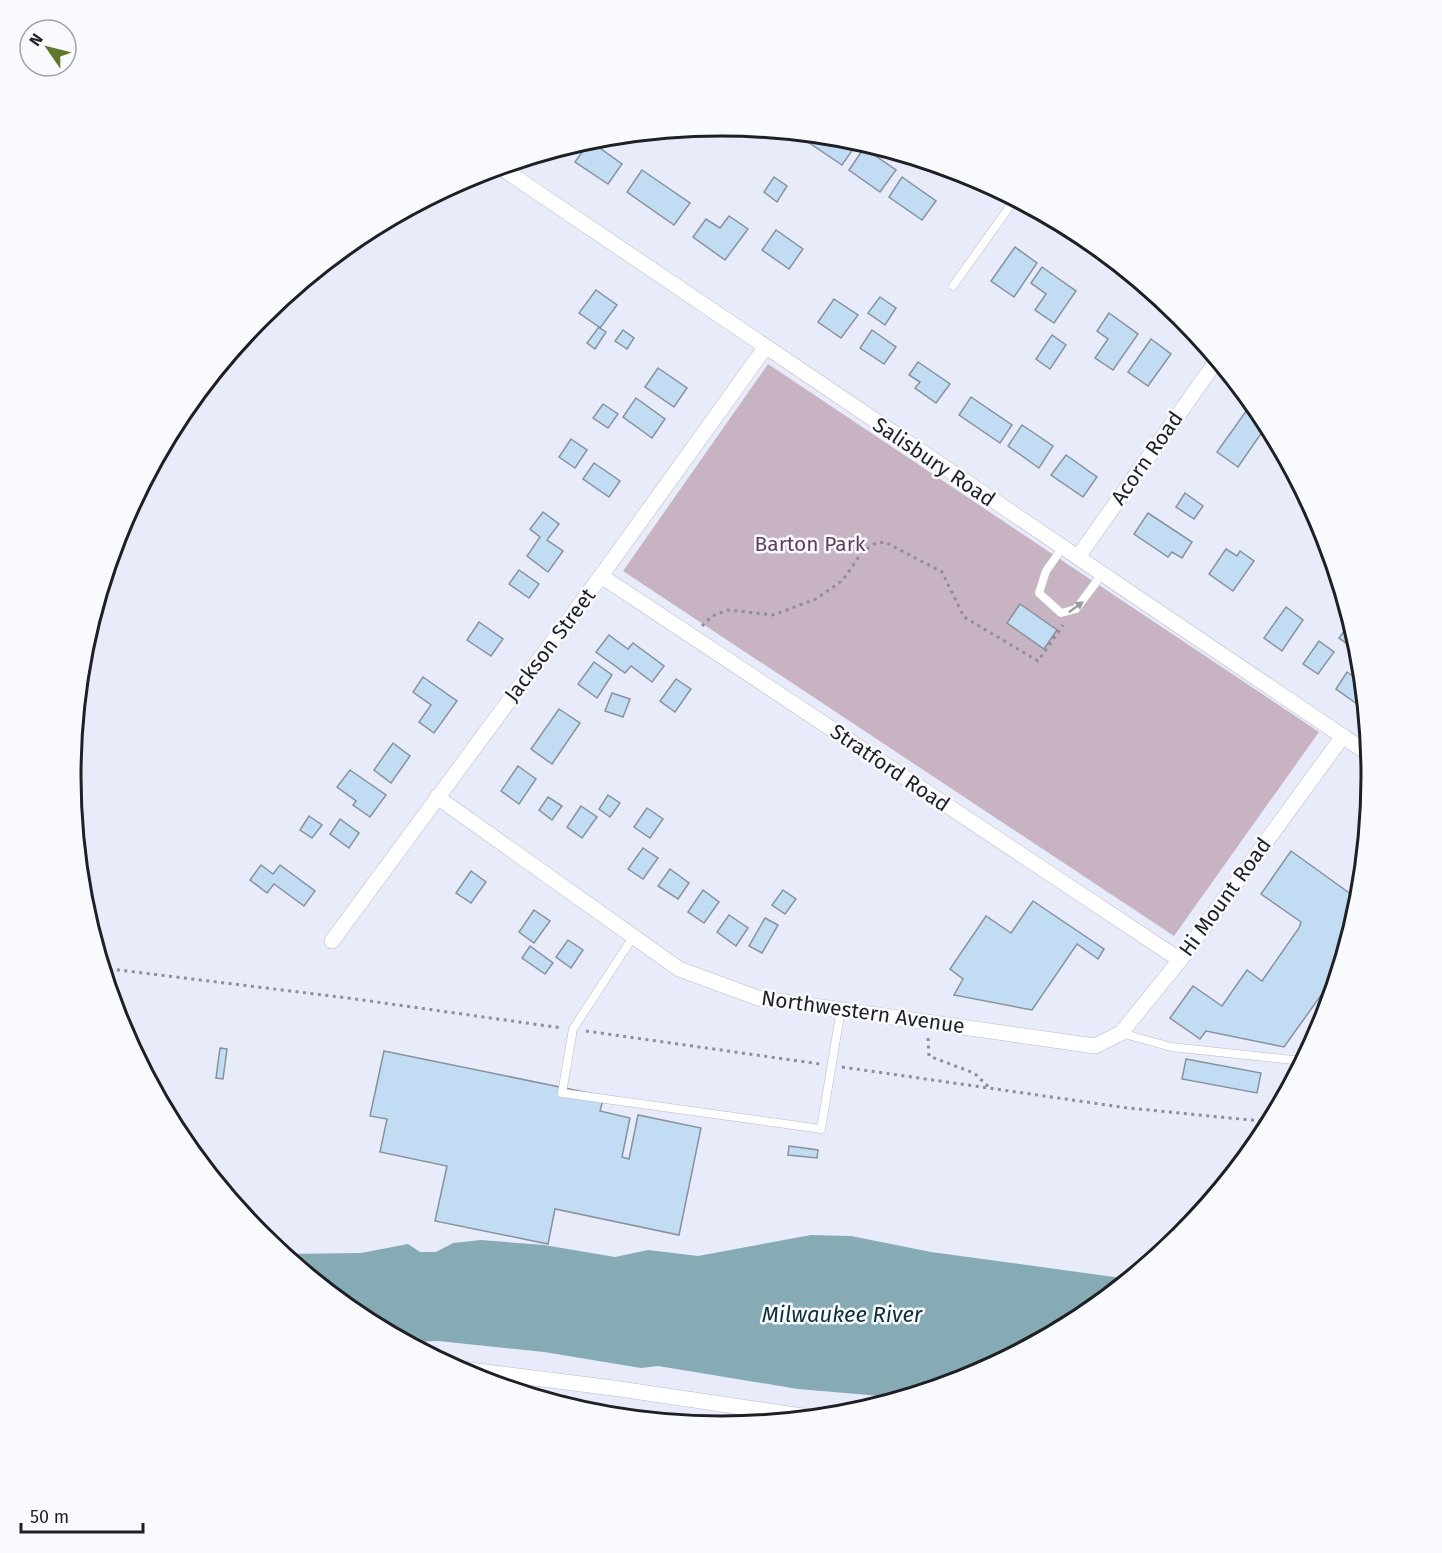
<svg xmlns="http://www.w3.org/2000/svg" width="1442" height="1553" viewBox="0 0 1442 1553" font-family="'Fira Sans',sans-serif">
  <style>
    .green { fill: #c8b3c3 }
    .water { fill: #87abb5 }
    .building { fill: #c2dcf3; stroke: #87929c; stroke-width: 1.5 }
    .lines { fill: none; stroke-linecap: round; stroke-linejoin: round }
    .service-casing { stroke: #b7bbc9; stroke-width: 9 }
    .minor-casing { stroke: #b7bbc9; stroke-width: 16 }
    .path { stroke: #8c8f99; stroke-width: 3; stroke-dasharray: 3 4.5; stroke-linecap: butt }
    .service { stroke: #fff; stroke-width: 8 }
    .minor { stroke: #fff; stroke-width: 15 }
    .oneway { fill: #9a9b9d }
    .labels { text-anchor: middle; stroke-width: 5; stroke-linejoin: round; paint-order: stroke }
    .street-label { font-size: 21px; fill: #1f2025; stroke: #f9fafd }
    .park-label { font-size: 21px; fill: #643c5c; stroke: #f9fafd }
    .water-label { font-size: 22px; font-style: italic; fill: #0b3038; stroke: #f9fafd }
    .rim { fill: none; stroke: #1f2025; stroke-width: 3 }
  </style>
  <rect width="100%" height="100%" fill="#e8ecfa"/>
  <polygon class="green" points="768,364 1319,732 1174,936 623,571"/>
  <polygon class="water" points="811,1235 851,1236 931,1252 1129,1279 1082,1318 970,1378 904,1398 798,1389 658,1366 641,1368 544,1352 438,1341 405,1342 359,1317 282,1254 361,1253 408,1244 420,1252 436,1252 453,1243 481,1240 544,1245 615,1257 648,1250 698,1256"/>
  <g class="building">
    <polygon points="813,135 846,138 856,145 842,165 808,142"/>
    <polygon points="590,141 622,164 608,184 575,162"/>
    <polygon points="864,148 896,170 880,192 849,170"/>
    <polygon points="642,170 690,203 674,225 627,192"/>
    <polygon points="774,177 787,186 777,202 764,192"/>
    <polygon points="902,177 936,201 922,220 889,197"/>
    <polygon points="729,216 748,229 725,260 693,237 706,219 720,228"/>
    <polygon points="776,230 803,249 789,269 762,250"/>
    <polygon points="1015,247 1037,263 1014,297 991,281"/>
    <polygon points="1042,267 1076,291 1054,323 1035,310 1046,294 1031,283"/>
    <polygon points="596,290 617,305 600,328 606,332 595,349 587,343 599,327 579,313"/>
    <polygon points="880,297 896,308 885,325 868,313"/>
    <polygon points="834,299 858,315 841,338 818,322"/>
    <polygon points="1109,313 1138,334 1113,370 1095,358 1108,339 1097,331"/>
    <polygon points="623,330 634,338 627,349 615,341"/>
    <polygon points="872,330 896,347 884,364 860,348"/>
    <polygon points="1052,335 1066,345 1050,369 1036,359"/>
    <polygon points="1151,339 1171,354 1148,386 1128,372"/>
    <polygon points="918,362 950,384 936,403 915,388 920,382 909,375"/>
    <polygon points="658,368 687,388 674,407 645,387"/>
    <polygon points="971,397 1012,425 1000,443 959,415"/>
    <polygon points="636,398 665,419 652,438 623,417"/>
    <polygon points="603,404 618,414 608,428 593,418"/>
    <polygon points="1249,407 1262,416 1267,425 1238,467 1217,452"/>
    <polygon points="1022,425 1053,446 1039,468 1008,446"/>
    <polygon points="571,439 587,450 575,468 559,457"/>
    <polygon points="1066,455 1097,477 1083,497 1051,475"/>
    <polygon points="594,463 620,481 609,497 583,479"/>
    <polygon points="1185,493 1203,506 1194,519 1176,507"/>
    <polygon points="543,512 559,524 547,540 563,551 548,572 527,556 540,537 530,529"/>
    <polygon points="1148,513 1192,542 1182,558 1172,552 1168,557 1134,534"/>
    <polygon points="1226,549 1237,556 1240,551 1254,561 1233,591 1209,574"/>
    <polygon points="519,570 539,584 529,598 509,584"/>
    <polygon points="1020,604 1057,630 1044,649 1007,623"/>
    <polygon points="1286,607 1303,620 1282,651 1264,638"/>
    <polygon points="479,622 503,639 491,656 467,640"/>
    <polygon points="1351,622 1358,647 1356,650 1339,638"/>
    <polygon points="609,635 628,649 633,643 664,666 652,682 631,666 625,673 596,652"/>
    <polygon points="1319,641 1334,652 1318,674 1303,664"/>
    <polygon points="594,662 612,675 597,698 578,684"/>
    <polygon points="1347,672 1357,679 1361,672 1363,695 1357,704 1336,689"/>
    <polygon points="423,677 457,701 434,733 419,722 431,705 413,692"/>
    <polygon points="676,679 691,689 675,712 660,701"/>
    <polygon points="612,693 630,699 623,717 605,711"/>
    <polygon points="559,709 580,723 552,764 531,749"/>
    <polygon points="393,743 410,756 391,783 374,770"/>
    <polygon points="518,766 536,779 519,804 501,791"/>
    <polygon points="350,770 386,795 370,817 353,805 356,801 337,787"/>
    <polygon points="608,795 620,803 610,817 599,809"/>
    <polygon points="548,797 562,806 552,820 539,810"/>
    <polygon points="581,806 597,817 582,838 567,827"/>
    <polygon points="647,808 663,819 650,838 634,827"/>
    <polygon points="309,816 322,825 312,838 300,830"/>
    <polygon points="340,819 359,833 349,848 330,834"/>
    <polygon points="643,848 658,858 643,879 628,869"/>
    <polygon points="1291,851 1359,900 1339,970 1284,1047 1206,1031 1200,1039 1170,1018 1193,986 1222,1006 1247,970 1262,981 1299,928 1301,922 1261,894"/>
    <polygon points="261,865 273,874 280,865 315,891 304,906 274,884 267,893 250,880"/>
    <polygon points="670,869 689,883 678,899 658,886"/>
    <polygon points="471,871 486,882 471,903 456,893"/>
    <polygon points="703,890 719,902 704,923 688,912"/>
    <polygon points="783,890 796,899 785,914 772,905"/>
    <polygon points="1033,901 1104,949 1098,959 1077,944 1032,1010 954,995 963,979 950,969 986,916 1011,933"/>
    <polygon points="534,910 550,921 534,943 519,932"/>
    <polygon points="729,915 748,928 736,946 717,932"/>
    <polygon points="765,918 778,925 762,953 749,946"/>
    <polygon points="568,940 583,950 571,968 556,957"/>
    <polygon points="530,946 553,963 545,974 522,958"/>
    <polygon points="220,1048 227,1049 223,1079 216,1078"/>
    <polygon points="384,1051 604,1096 600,1111 630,1118 622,1157 629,1159 638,1115 701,1128 679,1235 555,1209 548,1244 435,1221 447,1166 380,1152 387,1119 370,1116"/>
    <polygon points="1186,1059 1261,1073 1257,1093 1182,1079"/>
    <polygon points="789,1146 818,1150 817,1158 788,1155"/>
  </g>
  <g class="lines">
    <g class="service-casing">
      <g id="service">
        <polyline points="953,286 1015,199"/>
        <polyline points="1063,547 1046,571 1039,593 1061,613 1076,609 1103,573"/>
        <polyline points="633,937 573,1029 562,1093 821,1129 841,1009"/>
        <polyline points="1121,1033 1171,1047 1303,1061"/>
      </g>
    </g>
    <g class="minor-casing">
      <g id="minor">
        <polyline points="500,167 1369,754"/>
        <polyline points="1065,227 1101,251"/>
        <polyline points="1078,557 1217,360"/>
        <polyline points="601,576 1180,960"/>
        <polyline points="437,797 679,969 758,998 1095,1046 1121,1033 1180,960 1343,736"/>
        <polyline points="332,941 601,576 765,348"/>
        <polyline points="454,1368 613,1388 816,1418"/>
      </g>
    </g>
    <g class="path">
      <polyline points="702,626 712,616 728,610 773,615 816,599 843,580 862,552 874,544 885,542 942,572 964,617 1038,661 1063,625"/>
      <polyline points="102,968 348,998 562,1028"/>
      <polyline points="586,1031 820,1064"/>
      <polyline points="928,1038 929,1056 974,1073 990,1088"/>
      <polyline points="842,1067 1128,1108 1271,1122"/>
    </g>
    <use href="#service" class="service"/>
    <use href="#minor" class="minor"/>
  </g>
  <defs><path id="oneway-solid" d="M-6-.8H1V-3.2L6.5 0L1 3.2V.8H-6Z" transform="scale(1.5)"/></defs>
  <use class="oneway" href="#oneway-solid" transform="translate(1076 607) rotate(-36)"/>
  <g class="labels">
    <g class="street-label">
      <text transform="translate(1147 458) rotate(-55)" y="7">Acorn Road</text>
      <text transform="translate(934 462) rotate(34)" y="7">Salisbury Road</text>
      <text transform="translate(550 645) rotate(-53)" y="7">Jackson Street</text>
      <text transform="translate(890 768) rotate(34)" y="7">Stratford Road</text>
      <text transform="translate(1225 897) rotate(-54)" y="7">Hi Mount Road</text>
      <text transform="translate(863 1012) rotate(8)" y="7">Northwestern Avenue</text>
    </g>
    <g class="park-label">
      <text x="810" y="551">Barton Park</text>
    </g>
    <g class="water-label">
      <text x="842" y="1322">Milwaukee River</text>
    </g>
  </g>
  <path d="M0 0H1442V1553H0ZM81 776a640 640 0 1 1 1280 0a640 640 0 1 1-1280 0Z" fill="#f9fafd" fill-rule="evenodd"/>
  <path class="rim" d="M81 776a640 640 0 1 1 1280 0a640 640 0 1 1-1280 0Z"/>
  <g transform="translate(48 48) rotate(305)"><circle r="28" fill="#f9fafd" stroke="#a2a3a7" stroke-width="1.5"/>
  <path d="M0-4.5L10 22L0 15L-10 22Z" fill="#5e772a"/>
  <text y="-9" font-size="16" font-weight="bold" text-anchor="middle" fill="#1f2025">N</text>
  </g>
  <path d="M21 1523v9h122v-9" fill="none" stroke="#1f2025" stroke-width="3"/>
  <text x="30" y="1523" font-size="18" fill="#1f2025" stroke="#f9fafd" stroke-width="4.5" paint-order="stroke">50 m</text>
</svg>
